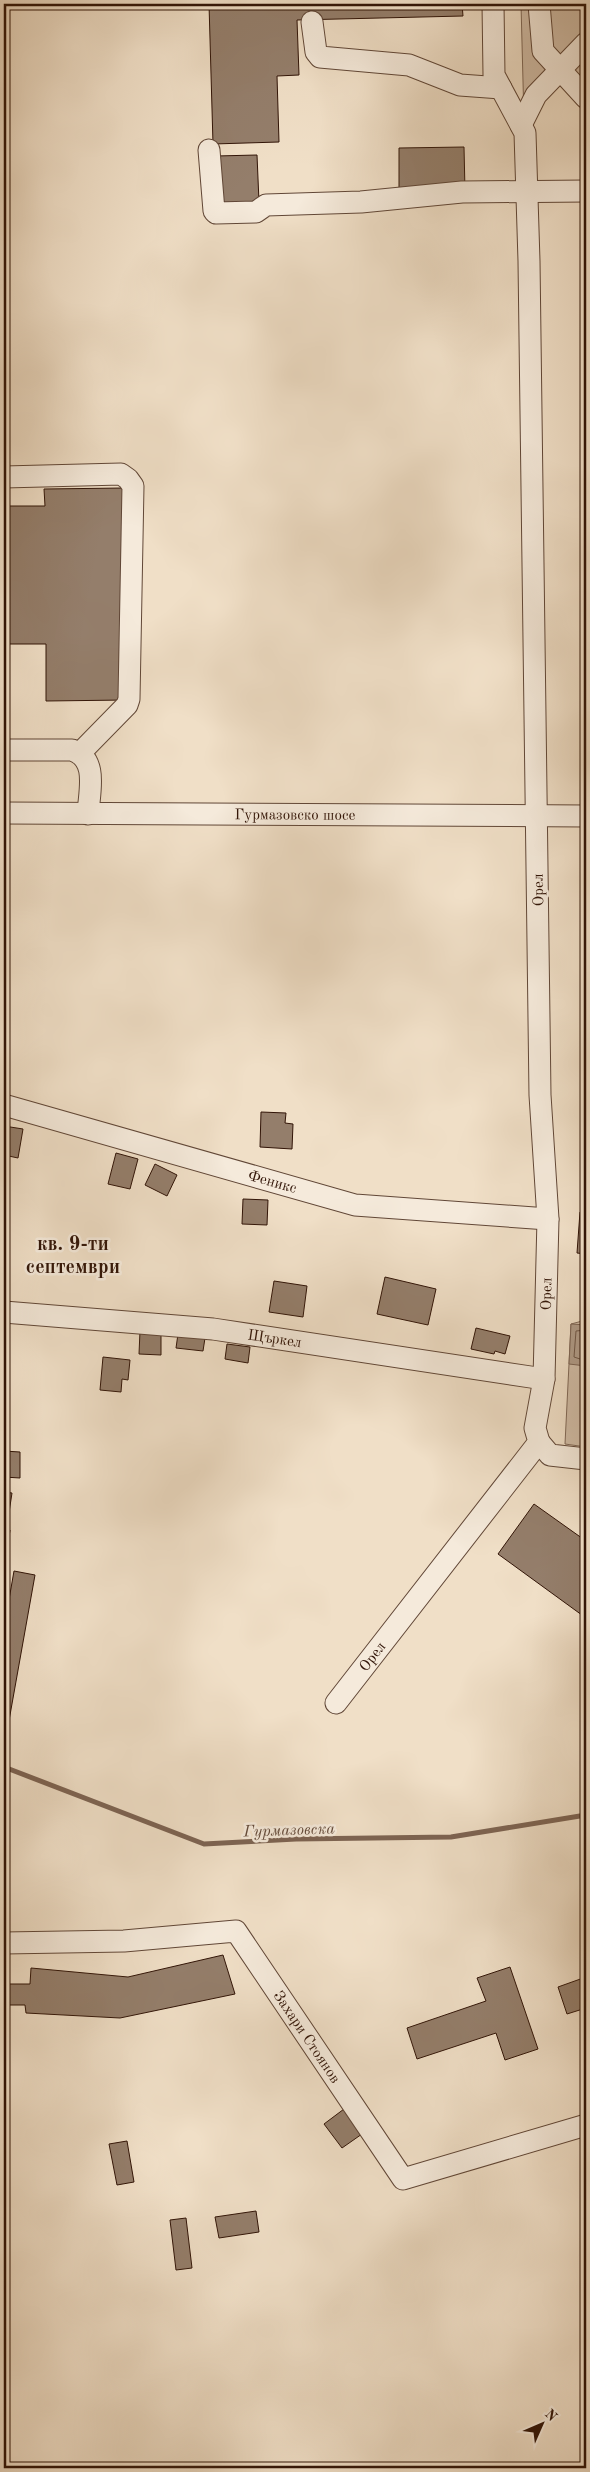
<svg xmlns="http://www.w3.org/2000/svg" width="590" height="2472" viewBox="0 0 590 2472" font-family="'Old Standard TT',serif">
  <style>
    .green { fill: #d0bca6; stroke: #806856 }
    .water { fill: #af9a86; stroke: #7d6453 }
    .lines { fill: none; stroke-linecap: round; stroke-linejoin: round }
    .shore { stroke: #705746; stroke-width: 1 }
    .stream { stroke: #7d6453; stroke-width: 5 }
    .building { fill: #947e6b; stroke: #311407 }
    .minor-casing { stroke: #614737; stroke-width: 23 }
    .minor { stroke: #f5eadb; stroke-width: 21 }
    .labels { text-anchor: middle; stroke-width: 5; stroke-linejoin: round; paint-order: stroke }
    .street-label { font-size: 15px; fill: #311407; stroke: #f5eadb }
    .water-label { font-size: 16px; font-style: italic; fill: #634a3a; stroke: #f5eadb }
    .district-label { font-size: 20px; font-weight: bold; fill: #311407; stroke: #f5eadb }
  </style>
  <rect width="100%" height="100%" fill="#f0dfc7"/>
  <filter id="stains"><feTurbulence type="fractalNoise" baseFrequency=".004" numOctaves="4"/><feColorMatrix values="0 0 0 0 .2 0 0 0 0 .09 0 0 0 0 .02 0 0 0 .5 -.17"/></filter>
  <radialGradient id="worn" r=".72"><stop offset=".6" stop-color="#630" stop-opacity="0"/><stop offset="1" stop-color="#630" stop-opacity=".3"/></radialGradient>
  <g class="green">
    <polygon points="521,4 586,4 586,107 561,81 524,120"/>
    <polygon points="586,1320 586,1447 565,1444 571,1324"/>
  </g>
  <polygon class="water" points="571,1324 586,1325 586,1366 569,1364"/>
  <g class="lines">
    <polyline class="shore" points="586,1330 576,1331 574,1357 586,1361"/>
    <polyline class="stream" points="4,1767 204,1844 296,1839 451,1837 586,1815"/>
  </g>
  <g class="building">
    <polygon points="209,4 462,4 463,16 297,20 299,75 277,76 279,142 213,144"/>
    <polygon points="464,147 465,191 399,192 399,148"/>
    <polygon points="257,155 259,202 223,212 216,156"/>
    <polygon points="123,488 126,700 46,701 46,644 4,644 4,506 45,506 44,489"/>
    <polygon points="261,1112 286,1113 285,1123 293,1124 292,1149 260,1147"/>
    <polygon points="4,1126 23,1129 18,1158 4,1155"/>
    <polygon points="586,1150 586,1180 583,1180"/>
    <polygon points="116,1153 138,1159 130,1189 108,1184"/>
    <polygon points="155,1164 177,1175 167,1196 145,1185"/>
    <polygon points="243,1199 268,1200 267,1225 242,1224"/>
    <polygon points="580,1212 586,1213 586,1254 577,1253"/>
    <polygon points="385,1277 436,1289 428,1325 377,1314"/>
    <polygon points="274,1281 307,1286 303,1317 269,1312"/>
    <polygon points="476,1328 510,1336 505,1354 495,1351 494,1354 471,1349"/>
    <polygon points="140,1331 161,1332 161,1355 139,1354"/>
    <polygon points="178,1334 205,1338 203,1351 176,1348"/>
    <polygon points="227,1344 250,1347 248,1363 225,1359"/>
    <polygon points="103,1357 130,1360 128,1380 122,1379 121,1392 100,1390"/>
    <polygon points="4,1451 20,1452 20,1478 4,1477"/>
    <polygon points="4,1492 12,1493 8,1519 4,1518"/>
    <polygon points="534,1504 586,1541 586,1618 498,1554"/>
    <polygon points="4,1529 10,1530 6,1559 4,1559"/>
    <polygon points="14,1571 35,1575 5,1743 4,1628"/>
    <polygon points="223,1955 235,1994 120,2018 26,2013 25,2005 4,2005 4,1962 6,1963 5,1984 30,1984 31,1968 128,1977"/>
    <polygon points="510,1967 538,2049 505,2060 496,2033 417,2059 407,2028 486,2001 477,1978"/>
    <polygon points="586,1977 586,2008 567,2014 558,1987"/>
    <polygon points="344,2109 362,2134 342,2148 324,2124"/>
    <polygon points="127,2141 134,2182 117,2185 109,2144"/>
    <polygon points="256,2211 259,2232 219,2238 215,2217"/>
    <polygon points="186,2218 192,2268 176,2270 170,2220"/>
  </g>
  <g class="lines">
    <g class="minor-casing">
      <g id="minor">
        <polyline points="539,4 543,51 586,98"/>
        <polyline points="312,22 316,52 320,57 409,65 460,85 501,88"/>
        <polyline points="521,125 536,95 586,43"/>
        <polyline points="209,150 214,211 216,213 256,212 266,205 361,202 462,192 586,191"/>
        <polyline points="4,477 121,474 128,479 133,486 129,699 127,705 80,753"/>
        <path d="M4,750h68c27,9 17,42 16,64"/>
        <path id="s1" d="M4,813l582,3"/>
        <path id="s2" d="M4,1105l351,100 193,14"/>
        <path id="s3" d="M4,1312l209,17 331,50"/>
        <polyline points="539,1442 550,1455 586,1459"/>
        <path id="s4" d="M336,1703l203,-261 -4,-14 9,-49 4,-160 -8,-124 -11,-834 -4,-128 -31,-58 -1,-71"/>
        <path id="s5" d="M4,1943l120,-2 112,-10 167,248 183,-54"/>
      </g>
    </g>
    <use href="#minor" class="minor"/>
  </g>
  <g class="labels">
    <g class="street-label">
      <text dy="5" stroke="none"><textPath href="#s1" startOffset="291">Гурмазовско шосе</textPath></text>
      <text transform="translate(538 890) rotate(-91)" y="5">Орел</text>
      <text dy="5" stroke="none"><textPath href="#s2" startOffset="279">Феникс</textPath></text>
      <text dy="5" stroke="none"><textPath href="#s4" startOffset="480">Орел</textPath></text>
      <text dy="5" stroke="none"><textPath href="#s3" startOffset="272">Щъркел</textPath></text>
      <text dy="5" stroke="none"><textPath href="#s4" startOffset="59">Орел</textPath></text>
      <text dy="5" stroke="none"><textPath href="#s5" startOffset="360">Захари Стоянов</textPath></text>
    </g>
    <g class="water-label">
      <text transform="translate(289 1829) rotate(-2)" y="6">Гурмазовска</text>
    </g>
    <g class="district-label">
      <text x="73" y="1250">кв. 9-ти<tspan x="73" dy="23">септември</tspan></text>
    </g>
  </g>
  <rect width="590" height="2472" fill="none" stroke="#f0dfc7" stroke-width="20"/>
  <rect x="5" y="5" width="580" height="2462" fill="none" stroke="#311407" stroke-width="2.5"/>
  <rect x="10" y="10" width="570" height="2452" fill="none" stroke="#311407"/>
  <g transform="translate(542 2424) rotate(45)" stroke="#f5eadb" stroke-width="4" paint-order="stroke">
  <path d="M0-4L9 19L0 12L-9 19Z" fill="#311407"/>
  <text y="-8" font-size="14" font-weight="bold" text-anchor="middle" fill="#311407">N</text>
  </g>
  <rect width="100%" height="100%" filter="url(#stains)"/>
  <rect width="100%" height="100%" fill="url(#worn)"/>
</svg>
